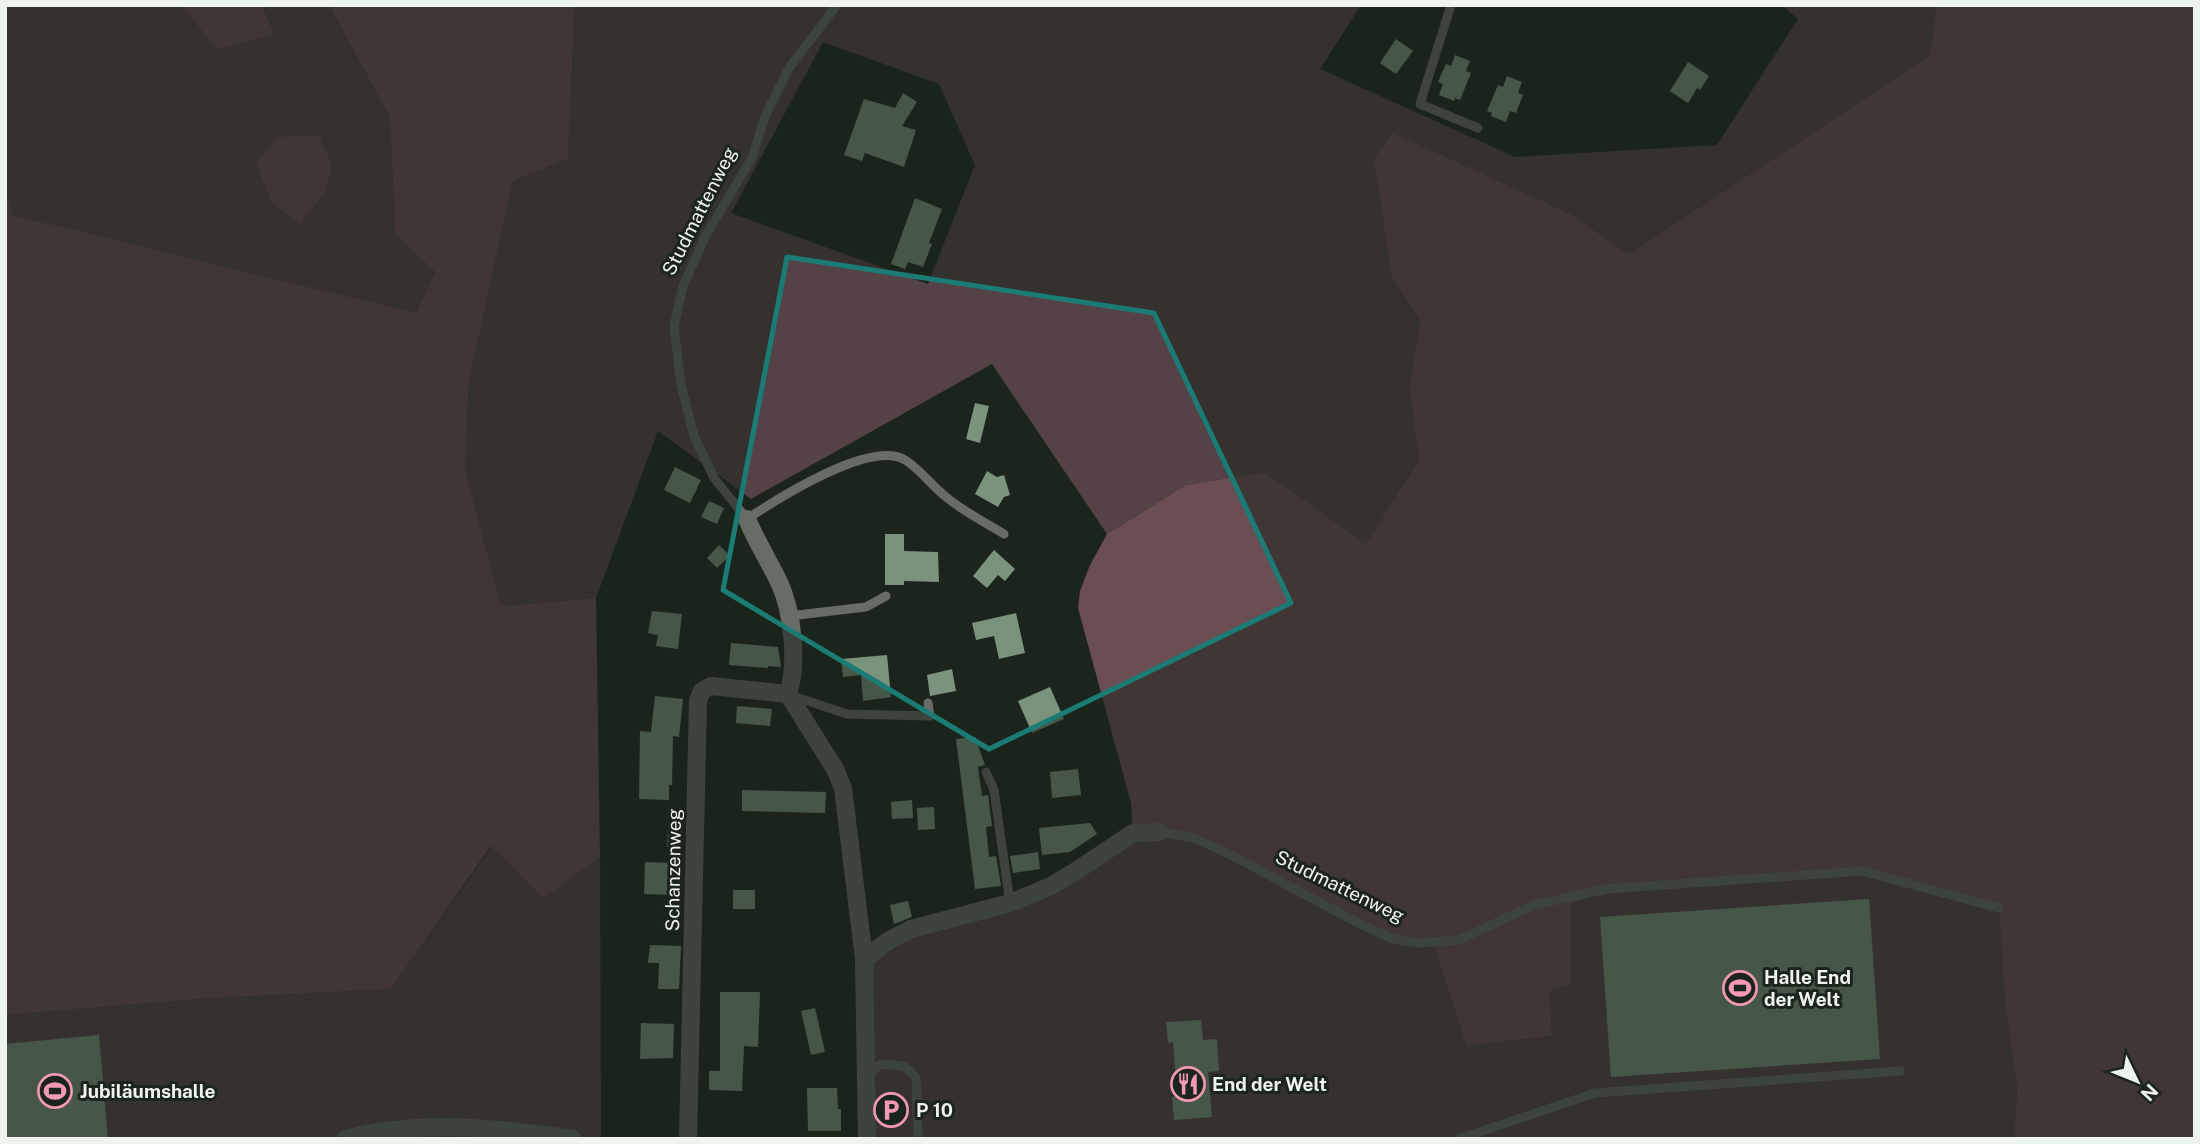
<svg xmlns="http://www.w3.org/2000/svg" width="2200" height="1144" viewBox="0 0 2200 1144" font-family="'Public Sans',sans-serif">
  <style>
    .green { fill: #554247; fill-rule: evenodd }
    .forest { fill: #6b4d54 }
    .building { fill: #7b927c }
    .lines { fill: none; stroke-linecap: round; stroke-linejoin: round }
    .service { stroke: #676c67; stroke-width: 9 }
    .minor { stroke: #676c67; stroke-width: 18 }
    .marked { fill: none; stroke: #1a7c74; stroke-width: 5; stroke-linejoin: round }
    .labels { text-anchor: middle; stroke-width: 6; stroke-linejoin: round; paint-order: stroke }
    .street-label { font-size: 19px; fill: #edf4ee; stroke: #1b251c }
    .poi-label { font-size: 19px; font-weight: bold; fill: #edf4ee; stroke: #1b251c; text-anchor: start }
  </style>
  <rect width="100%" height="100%" fill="#1b251c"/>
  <g class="green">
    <polygon points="5,5 181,5 217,50 275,33 262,5 329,5 390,118 395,234 435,272 416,313 13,215 5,187"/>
    <path d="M575,5h786l-41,64 195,88 202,-12 81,-126 -16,-14h155l-8,51 -300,198 -57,-39 -180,62 28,44 -11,69 10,70 -53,85 -102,-73 -78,13 -79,49 -115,-170 -241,135 -93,-68 -62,167 -95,8 -36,-138 4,-86 44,-201 55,-22zM823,42l116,42 36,81 -47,119 -197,-71z"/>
    <polygon points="1133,833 1194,838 1433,942 1466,1046 1552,1036 1550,991 1571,984 1570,904 1606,889 1862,871 1999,908 2005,1006 2017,1087 2014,1139 867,1139 864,959 888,941 1010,903"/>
    <polygon points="492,846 543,899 600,857 601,1139 5,1139 5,1015 200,999 391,989"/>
  </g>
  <g class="forest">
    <polygon points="181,5 262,5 275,34 217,50"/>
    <polygon points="329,5 575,5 568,159 513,181 469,382 465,468 501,606 596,598 600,857 543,899 491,846 391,989 200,999 5,1015 5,187 13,215 416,313 435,272 395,234 390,118"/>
    <polygon points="1937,5 2195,5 2195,1139 2014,1139 2017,1087 2005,1006 1999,908 1862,871 1606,889 1571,904 1571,984 1550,991 1552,1036 1466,1046 1433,942 1393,939 1194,838 1133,833 1131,803 1078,608 1080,591 1090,565 1107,534 1186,485 1264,472 1366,544 1419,460 1409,390 1420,321 1392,277 1374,159 1393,133 1572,215 1629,254 1929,56"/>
    <polygon points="319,136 332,166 325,193 300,223 272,203 256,164 277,137"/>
  </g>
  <g class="building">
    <polygon points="1396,39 1413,51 1396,74 1380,63"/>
    <polygon points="1455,55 1470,61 1466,71 1471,73 1460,100 1455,98 1454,101 1439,95 1443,84 1438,82 1446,64 1451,66"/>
    <polygon points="1688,62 1709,76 1700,90 1697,88 1688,103 1670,91"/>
    <polygon points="1507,76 1522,82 1518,93 1523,95 1516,113 1510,111 1506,122 1491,116 1492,113 1487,111 1498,85 1503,87"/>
    <polygon points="903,93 917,102 902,126 916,130 904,167 865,153 862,161 844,155 864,99 895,108"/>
    <polygon points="915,198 942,209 929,243 932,244 923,267 908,262 905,269 891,264"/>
    <polygon points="975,403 989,406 980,443 966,439"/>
    <polygon points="675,467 701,480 690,503 664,490"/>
    <polygon points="987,471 997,477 1004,475 1010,495 1004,497 998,507 975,494"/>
    <polygon points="709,501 724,508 717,524 701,517"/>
    <polygon points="885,534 904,534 904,551 938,552 939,582 904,581 904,585 885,585"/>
    <polygon points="719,545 730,556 717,568 707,558"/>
    <polygon points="994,550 1015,569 1005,581 998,575 987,588 973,576"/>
    <polygon points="652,611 682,614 678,649 656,646 658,635 648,633"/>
    <polygon points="1016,613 1025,653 999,659 994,636 976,640 972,623"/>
    <polygon points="731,643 778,647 781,667 768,666 768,668 729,665"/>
    <polygon points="887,655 891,697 863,701 861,675 843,677 841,659"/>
    <polygon points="952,669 956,691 930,696 927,675"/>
    <polygon points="1050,687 1064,719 1032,733 1018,701"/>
    <polygon points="655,696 683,699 679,737 673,736 672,785 669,785 669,800 639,799 640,731 651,732"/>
    <polygon points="737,706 772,709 770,726 736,723"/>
    <polygon points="975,737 985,765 978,767 982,796 988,795 992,826 986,827 989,857 996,856 1001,886 975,889 956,739"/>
    <polygon points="1078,769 1081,795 1052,798 1050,772"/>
    <polygon points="742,790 826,792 825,813 742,811"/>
    <polygon points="912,800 913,818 892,819 891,802"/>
    <polygon points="934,807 935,829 918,830 917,808"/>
    <polygon points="1090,823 1097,834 1070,852 1042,855 1039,828"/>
    <polygon points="668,829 682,829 682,847 667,847"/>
    <polygon points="1038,852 1040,869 1013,873 1010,856"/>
    <polygon points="645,862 677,863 676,895 644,894"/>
    <rect x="733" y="890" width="22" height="19"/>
    <polygon points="1869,899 1880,1059 1611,1077 1600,917"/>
    <polygon points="908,901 912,917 894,924 890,905"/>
    <polygon points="650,945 681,946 679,989 658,989 659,963 648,963"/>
    <polygon points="720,992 760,992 758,1047 744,1046 742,1091 709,1090 709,1071 720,1071"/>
    <polygon points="815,1008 825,1052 811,1055 801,1011"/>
    <polygon points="1201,1020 1203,1040 1217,1039 1219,1071 1208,1072 1212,1117 1174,1120 1172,1097 1177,1096 1173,1042 1168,1043 1166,1022"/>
    <polygon points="641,1023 674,1024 673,1058 640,1059"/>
    <polygon points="99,1035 108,1139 5,1139 5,1044"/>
    <polygon points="807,1088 837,1088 838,1109 841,1109 841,1131 808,1131"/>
  </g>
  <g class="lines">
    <g class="service">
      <path d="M837,5l-48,63 -23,46 -14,44 -46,77 -23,51 -9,40 7,59 13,51 20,42 33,41c30,-20 124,-80 158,-59 15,9 26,25 40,36 17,15 40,26 59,38"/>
      <polyline points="1451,5 1420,104 1478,128"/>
      <polyline points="789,616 866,607 886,596"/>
      <polyline points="793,696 847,714 930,716 928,703"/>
      <polyline points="986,772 994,790 1010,903"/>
      <polyline points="1160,832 1194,838 1233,856 1360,924 1393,939 1417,943 1459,940 1534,905 1606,889 1862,871 1999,908"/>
      <polyline points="867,1075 881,1064 904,1066 916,1077 918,1139"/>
      <polyline points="1459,1139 1595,1093 1900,1071"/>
    </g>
    <g class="minor">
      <path d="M747,519c9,22 22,42 32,63 14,30 19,82 9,112l47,75 8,19 21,171 3,180"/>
      <polyline points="864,959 888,941 911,929 1010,903 1051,886 1076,871 1133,833 1160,832"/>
      <path d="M346,1139c74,-20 152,-11 227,0"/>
      <polyline points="688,1139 698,700 702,691 711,686 788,694"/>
    </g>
  </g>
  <path d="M0 0H2200V1144H0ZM787,257l367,56 137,290 -302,146 -266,-159z" fill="#1b251c" fill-opacity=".55" fill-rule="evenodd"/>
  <path class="marked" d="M787,257l367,56 137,290 -302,146 -266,-159z"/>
  <defs>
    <g id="stadium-ring" transform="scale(1.75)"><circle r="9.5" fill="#1b251c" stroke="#f19ab1" stroke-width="1.5"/><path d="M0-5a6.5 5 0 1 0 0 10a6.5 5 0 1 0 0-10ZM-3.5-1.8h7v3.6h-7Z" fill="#f19ab1"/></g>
    <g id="restaurant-ring" transform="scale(1.75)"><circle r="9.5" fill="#1b251c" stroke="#f19ab1" stroke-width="1.5"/><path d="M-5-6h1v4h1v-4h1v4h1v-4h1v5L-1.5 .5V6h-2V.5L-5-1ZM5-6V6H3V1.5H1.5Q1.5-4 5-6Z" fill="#f19ab1"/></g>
    <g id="parking-ring" transform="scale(1.75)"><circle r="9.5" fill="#1b251c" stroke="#f19ab1" stroke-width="1.5"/><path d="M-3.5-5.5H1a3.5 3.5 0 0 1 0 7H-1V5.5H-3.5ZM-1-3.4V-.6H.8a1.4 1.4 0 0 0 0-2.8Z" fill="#f19ab1"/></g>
  </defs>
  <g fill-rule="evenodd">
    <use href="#stadium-ring" x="1740" y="988"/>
    <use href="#restaurant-ring" x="1188" y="1084"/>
    <use href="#stadium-ring" x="55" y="1091"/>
    <use href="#parking-ring" x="891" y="1110"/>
  </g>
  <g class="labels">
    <g class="street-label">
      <text transform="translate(699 211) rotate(-63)" y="7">Studmattenweg</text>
      <text transform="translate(673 870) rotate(-89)" y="7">Schanzenweg</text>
      <text transform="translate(1340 886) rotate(26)" y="7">Studmattenweg</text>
    </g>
    <g class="poi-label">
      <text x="1764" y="984">Halle End<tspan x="1764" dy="22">der Welt</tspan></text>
      <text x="1212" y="1091">End der Welt</text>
      <text x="80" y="1098">Jubiläumshalle</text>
      <text x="916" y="1117">P 10</text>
    </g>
  </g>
  <rect width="2200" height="1144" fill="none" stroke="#edf4ee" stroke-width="14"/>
  <g transform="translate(2137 1081) rotate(133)" stroke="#1b251c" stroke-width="5" paint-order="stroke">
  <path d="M0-5L12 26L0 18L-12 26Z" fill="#edf4ee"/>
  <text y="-10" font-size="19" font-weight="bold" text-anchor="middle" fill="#edf4ee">N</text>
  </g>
</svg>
